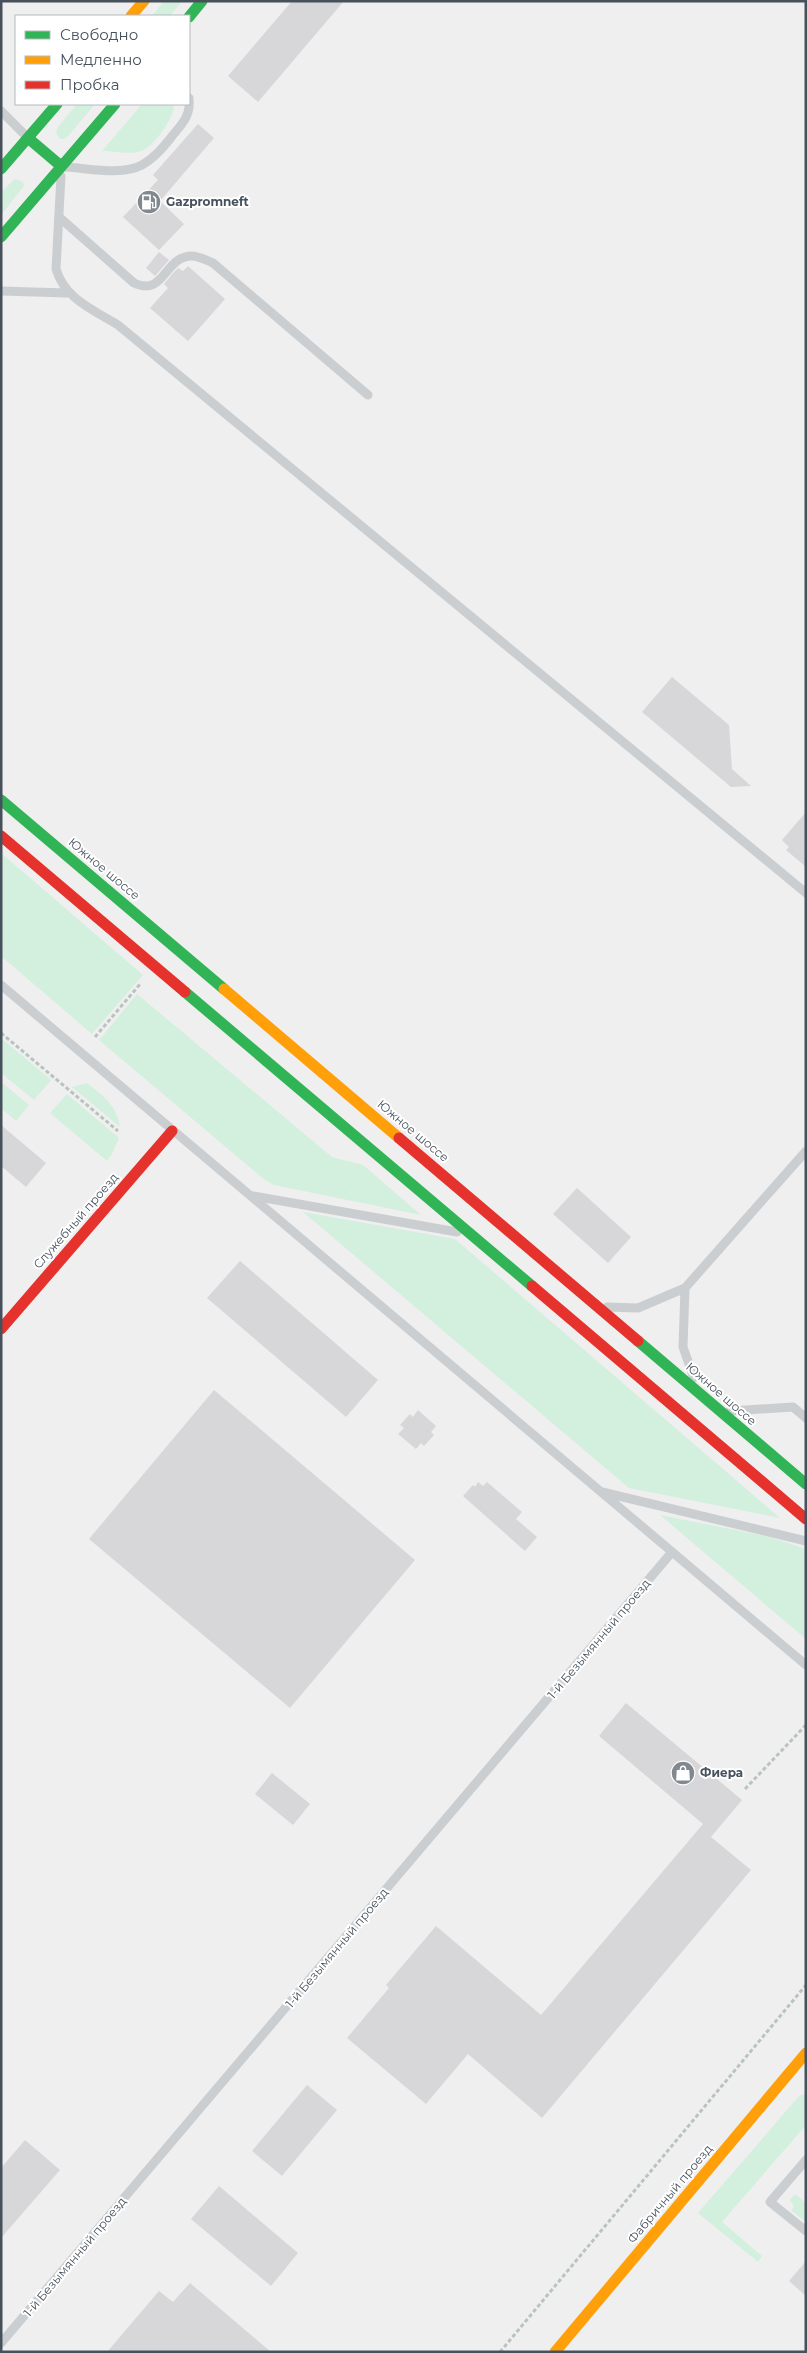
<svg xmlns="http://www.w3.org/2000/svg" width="807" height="2353" viewBox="0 0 807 2353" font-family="Montserrat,sans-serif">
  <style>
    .green { fill: #d3efde }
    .building { fill: #d7d7d9 }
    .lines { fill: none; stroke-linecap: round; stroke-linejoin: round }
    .path { stroke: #b8c4c0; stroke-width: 3; stroke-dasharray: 4 2.5; stroke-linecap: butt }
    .lane { stroke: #cbced0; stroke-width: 9 }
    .fast { stroke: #30b455; stroke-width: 11 }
    .slow { stroke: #ff9f0a; stroke-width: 11 }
    .jam { stroke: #e5322d; stroke-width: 11 }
    .labels { text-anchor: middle; stroke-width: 4; stroke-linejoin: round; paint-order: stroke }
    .poi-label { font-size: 12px; font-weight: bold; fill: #46515c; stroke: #fff; text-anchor: start }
    .street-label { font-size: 12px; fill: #46515c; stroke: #fff }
  </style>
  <rect width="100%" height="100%" fill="#f0efef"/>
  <g class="green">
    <polygon points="164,1 182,1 170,16 152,16"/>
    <polygon points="77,104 95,104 68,136 64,139 60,139 56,132 58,127"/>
    <path d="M142,104h32c1,13 -20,42 -32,47 -12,4 -28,0 -40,0z"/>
    <polygon points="15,179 23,182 24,186 1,215 1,192"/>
    <polygon points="1,853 143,975 92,1034 1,956"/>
    <polygon points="137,994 332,1157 363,1165 421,1215 274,1185 265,1180 99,1040"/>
    <polygon points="1,1038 51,1080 34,1100 1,1073"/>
    <polygon points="1,1082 29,1105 16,1121 1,1108"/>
    <path d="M87,1083c16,13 30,22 33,44l-48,-40z"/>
    <polygon points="67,1094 119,1138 112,1154 107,1161 50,1113"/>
    <polygon points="303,1212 455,1239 780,1518 629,1488"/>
    <polygon points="660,1515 770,1537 806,1549 806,1639"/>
    <polygon points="806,2094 806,2125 722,2222 762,2256 758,2262 698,2213 800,2095"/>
    <polygon points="795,2194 806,2203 806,2222 791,2210 794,2207 790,2200"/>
  </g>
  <g class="building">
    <polygon points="292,1 344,1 258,102 228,76"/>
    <polygon points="198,124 214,138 160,201 184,224 159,250 123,217 158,180 153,175"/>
    <polygon points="159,252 169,260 155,276 146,268"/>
    <polygon points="188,266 225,299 188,341 150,308 168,288 164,284 173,273 178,268 183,271"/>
    <polygon points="672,677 729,725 732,769 751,786 731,787 642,712"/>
    <polygon points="806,812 806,867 786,850 789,847 782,840"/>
    <polygon points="1,1125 46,1163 26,1187 1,1166"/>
    <polygon points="577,1188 631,1237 608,1263 553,1214"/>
    <polygon points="240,1261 378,1380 346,1417 207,1298"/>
    <polygon points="214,1390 415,1560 290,1708 89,1539"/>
    <polygon points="418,1410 436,1426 431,1432 434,1435 424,1446 421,1443 416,1449 398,1434 404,1428 400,1425 410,1414 413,1417"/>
    <polygon points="478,1482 483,1486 487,1482 522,1512 516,1519 537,1537 525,1551 463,1496 473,1485 475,1487"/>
    <polygon points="626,1703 742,1800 711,1837 751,1870 542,2118 468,2054 426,2104 347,2038 389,1988 386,1985 436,1926 541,2015 703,1824 599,1736"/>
    <polygon points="272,1773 310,1804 293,1825 255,1794"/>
    <polygon points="307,2085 337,2110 282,2176 252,2151"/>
    <polygon points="25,2140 60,2170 1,2238 1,2168"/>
    <polygon points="219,2186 298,2253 271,2286 191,2219"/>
    <polygon points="806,2261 806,2296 789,2281"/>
    <polygon points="190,2283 271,2352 107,2352 159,2291 173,2302"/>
  </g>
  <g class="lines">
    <g class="path">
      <polyline points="1,1033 118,1131"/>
      <polyline points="95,1037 141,983"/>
      <polyline points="745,1789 806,1725"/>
      <polyline points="500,2352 806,1985"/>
    </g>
    <g class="lane">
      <polyline points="1,111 28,138"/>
      <path d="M65,167c23,1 56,9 77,-2 13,-7 22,-19 31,-30 10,-12 18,-20 16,-37"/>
      <path d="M61,176l-5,93c9,30 36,40 62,56l688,568"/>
      <path d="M59,217l75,66c30,14 30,-25 56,-27 7,-1 16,4 23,7l155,132"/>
      <polyline points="1,291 67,293"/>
      <polyline points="1,985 806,1665"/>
      <polyline points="253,1196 457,1232"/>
      <polyline points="685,1288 683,1347 694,1378"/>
      <polyline points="607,1307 638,1308 685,1288 806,1151"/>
      <polyline points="730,1411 793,1407 806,1418"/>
      <polyline points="602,1492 806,1541"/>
      <polyline points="806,2160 770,2202 806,2231"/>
      <polyline points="1,2343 672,1552"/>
    </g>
    <g class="fast">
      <polyline points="189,17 202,1"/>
      <polyline points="28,138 61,166"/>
      <polyline points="1,169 57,104"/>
      <polyline points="1,237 115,104"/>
      <polyline points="1,800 224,989"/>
      <polyline points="185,992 532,1286"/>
      <polyline points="638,1341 806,1484"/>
    </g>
    <g class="slow">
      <polyline points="131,16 144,1"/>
      <polyline points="224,989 399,1138"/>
      <polyline points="555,2352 806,2053"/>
    </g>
    <g class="jam">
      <polyline points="1,836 185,992"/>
      <polyline points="399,1138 638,1341"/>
      <polyline points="532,1286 806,1519"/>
      <polyline points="1,1329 172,1131"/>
    </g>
  </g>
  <defs>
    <g id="fuel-disc" transform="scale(1.25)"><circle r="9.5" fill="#82888f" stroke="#fff"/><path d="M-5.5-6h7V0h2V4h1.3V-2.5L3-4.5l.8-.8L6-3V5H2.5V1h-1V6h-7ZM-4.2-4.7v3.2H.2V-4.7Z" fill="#fff"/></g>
    <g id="shop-disc" transform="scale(1.25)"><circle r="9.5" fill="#82888f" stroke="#fff"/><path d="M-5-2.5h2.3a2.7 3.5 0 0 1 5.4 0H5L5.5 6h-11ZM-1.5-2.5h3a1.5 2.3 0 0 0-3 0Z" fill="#fff"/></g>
  </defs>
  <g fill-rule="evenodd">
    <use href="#fuel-disc" x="149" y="202"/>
    <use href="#shop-disc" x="683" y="1773"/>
  </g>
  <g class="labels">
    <g class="poi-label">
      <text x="166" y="206">Gazpromneft</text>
      <text x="700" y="1777">Фиера</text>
    </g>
    <g class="street-label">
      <text transform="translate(104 869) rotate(40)" y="4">Южное шоссе</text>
      <text transform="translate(413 1131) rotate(40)" y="4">Южное шоссе</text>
      <text transform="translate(76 1221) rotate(-49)" y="4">Служебный проезд</text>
      <text transform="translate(721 1394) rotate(41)" y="4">Южное шоссе</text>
      <text transform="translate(599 1639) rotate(-50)" y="4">1-й Безымянный проезд</text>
      <text transform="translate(337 1948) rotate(-50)" y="4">1-й Безымянный проезд</text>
      <text transform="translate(670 2194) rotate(-50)" y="4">Фабричный проезд</text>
      <text transform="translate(75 2257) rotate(-50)" y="4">1-й Безымянный проезд</text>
    </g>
  </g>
  <rect width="807" height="2353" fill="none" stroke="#46515c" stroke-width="5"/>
  <rect x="15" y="15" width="175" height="90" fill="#ffffff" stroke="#b5b9be"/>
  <rect x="25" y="31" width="25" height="8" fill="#30b455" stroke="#b5b9be"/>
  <text x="60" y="40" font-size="15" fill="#46515c">Свободно</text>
  <rect x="25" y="56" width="25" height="8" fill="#ff9f0a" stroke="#b5b9be"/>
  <text x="60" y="65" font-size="15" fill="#46515c">Медленно</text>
  <rect x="25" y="81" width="25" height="8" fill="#e5322d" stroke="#b5b9be"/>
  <text x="60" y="90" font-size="15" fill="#46515c">Пробка</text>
</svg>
